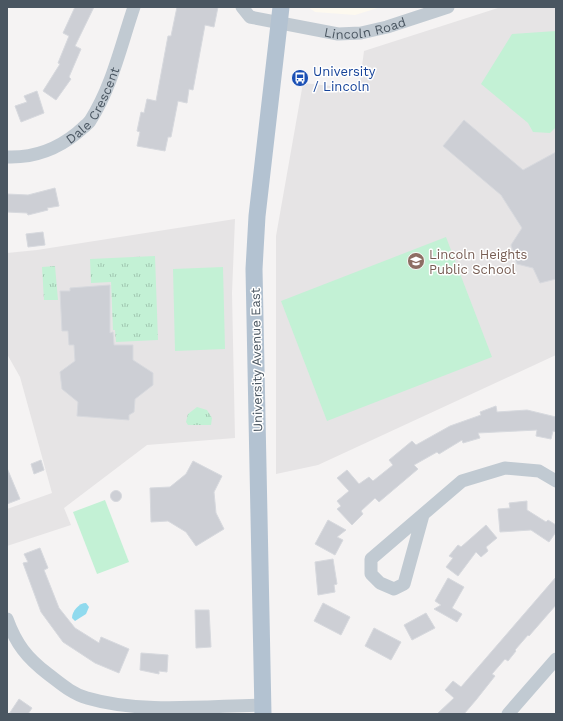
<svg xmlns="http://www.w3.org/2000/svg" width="563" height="721" viewBox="0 0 563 721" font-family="'Work Sans',sans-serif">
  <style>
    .commercial { fill: #fdf9ef }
    .education { fill: #e6e4e5 }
    .grass { fill: url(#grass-tufts) }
    .pitch { fill: #c3f1d5 }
    .water { fill: #90daee }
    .building { fill: #cdcfd5; stroke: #d7d9de }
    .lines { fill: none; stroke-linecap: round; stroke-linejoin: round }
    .minor { stroke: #c1cad2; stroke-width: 13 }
    .major { stroke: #b3c2d1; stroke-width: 17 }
    .labels { text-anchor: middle; stroke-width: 3; stroke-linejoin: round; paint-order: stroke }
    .street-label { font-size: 13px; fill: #4a5661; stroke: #fff }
    .transit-label { font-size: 13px; fill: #164399; stroke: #fff; text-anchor: start }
    .education-label { font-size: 13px; fill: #785e54; stroke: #fff; text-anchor: start }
  </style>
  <defs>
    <pattern id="grass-tufts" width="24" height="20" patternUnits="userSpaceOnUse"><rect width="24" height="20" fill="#c3f1d5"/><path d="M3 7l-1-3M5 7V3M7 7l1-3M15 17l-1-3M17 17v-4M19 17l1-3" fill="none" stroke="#a0c6b0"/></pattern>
  </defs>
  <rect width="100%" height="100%" fill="#f5f3f3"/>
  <polygon class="commercial" points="308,7 381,7 355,15 315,12"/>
  <g class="education">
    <polygon points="501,7 556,7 556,355 318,465 276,474 276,236 303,83 359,89 364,51"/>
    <polygon points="235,219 232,293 235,438 147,445 64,508 71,525 7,546 7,509 52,493 20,377 7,354 7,253 37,250"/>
  </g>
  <g class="grass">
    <polygon points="155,256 158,340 116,342 115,330 113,330 111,282 91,283 90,259"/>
    <polygon points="55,266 58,300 44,300 42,267"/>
    <polygon points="197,407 207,410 212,418 211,425 188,425 186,422 188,414"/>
  </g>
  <g class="pitch">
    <polygon points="556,31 556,127 550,133 533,132 528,123 481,84 512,34"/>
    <polygon points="446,237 492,357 327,421 281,301"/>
    <polygon points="223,267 225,349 175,351 173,269"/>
    <polygon points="105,500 129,562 97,574 73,512"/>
  </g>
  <path class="water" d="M86,603l3,4 -3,7 -11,7 -3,-3c0,-7 7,-15 14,-15z"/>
  <g class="building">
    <polygon points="75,7 94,7 75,46 81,49 69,77 71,79 56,100 43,91 60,64 58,63 69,36 63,33"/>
    <polygon points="177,7 218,7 214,27 205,25 193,90 189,89 187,103 178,101 171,137 168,137 165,151 137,146 140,132 137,131 141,112 144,113 147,99 156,101 168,36 171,36"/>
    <polygon points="37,91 44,113 21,122 15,106 27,102 24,96"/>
    <polygon points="464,120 523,170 556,152 556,279 540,283 533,268 517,264 511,245 522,228 501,195 443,146"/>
    <polygon points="55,188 59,206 47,208 48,210 28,215 27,213 7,212 7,194 28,195"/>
    <polygon points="43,232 45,245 28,247 26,234"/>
    <polygon points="110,285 110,333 113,332 114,345 133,345 133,360 153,373 153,385 135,399 134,412 129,415 129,420 77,416 78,402 62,389 60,372 75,361 74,345 69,345 68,331 62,331 60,291 70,291 70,288"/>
    <polygon points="496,406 497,412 527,410 556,417 556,432 553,431 551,439 536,436 537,430 478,433 480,438 463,443 462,440 439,454 437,452 414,465 418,469 379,502 375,498 361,511 363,514 352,525 337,509 341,506 337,501 349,491 337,478 347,470 359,484 369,477 373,481 393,465 389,460 412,441 416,445 450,426 481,415 480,412"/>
    <polygon points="41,460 44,470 34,474 31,464"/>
    <polygon points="193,461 222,476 214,492 216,513 224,529 196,546 186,532 168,521 151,522 150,488 170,487 186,474"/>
    <polygon points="7,468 20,499 7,504"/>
    <circle cx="116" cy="496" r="5.5"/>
    <polygon points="527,501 527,510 546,522 548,520 556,525 556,532 549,542 531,530 500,532 498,509 510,508 509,503"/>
    <polygon points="328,520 346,530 337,537 343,540 335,555 315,544"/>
    <polygon points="486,525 497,538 486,547 488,551 481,557 476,552 458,576 446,567 453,558 449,556 458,545 461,547"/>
    <polygon points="40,548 48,568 44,570 59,608 75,628 99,643 101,637 129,649 119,673 95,663 63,642 41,612 23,563 28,562 24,554"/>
    <polygon points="333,559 337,584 334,585 335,592 318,595 315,562"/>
    <polygon points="556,577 556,605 529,636 528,635 515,650 516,651 508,661 505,659 492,674 495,676 476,700 464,714 437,714 454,698 445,690 453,681 461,687"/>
    <polygon points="448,578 464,587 452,608 462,614 457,622 434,609 441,605 435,601"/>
    <polygon points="323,603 350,617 341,635 314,621"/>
    <polygon points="195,610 209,610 211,647 196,648"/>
    <polygon points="426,613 435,628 412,640 404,625"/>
    <polygon points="374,628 401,642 391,660 365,646"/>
    <polygon points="141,653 168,655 167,672 159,671 159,674 140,670"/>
    <polygon points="19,699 32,708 28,714 9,714"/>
  </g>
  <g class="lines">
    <g class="minor">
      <path id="s1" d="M242,7l8,10 88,17 23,-1 26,-6 61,-20"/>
      <path id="s2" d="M7,157c27,1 49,-7 70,-24 4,-4 10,-8 13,-12 22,-34 31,-76 44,-114"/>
      <polyline points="423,515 404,584 394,589 380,583 371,574 371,559 462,481 505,468 539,471 556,481"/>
      <path d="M7,619c9,25 20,39 41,55 12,9 24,20 39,24 54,16 119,8 176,7"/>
      <polyline points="508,714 556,659"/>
    </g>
    <polyline class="major" points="263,714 254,269 257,216 281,7"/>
  </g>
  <defs>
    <g id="bus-disc" transform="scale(0.9)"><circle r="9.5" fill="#1a4fb4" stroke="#fff"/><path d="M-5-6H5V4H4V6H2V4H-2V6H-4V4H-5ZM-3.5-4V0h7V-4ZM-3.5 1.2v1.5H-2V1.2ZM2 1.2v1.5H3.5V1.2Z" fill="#fff"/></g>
    <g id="school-disc" transform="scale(0.9)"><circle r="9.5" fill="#8d6e63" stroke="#fff"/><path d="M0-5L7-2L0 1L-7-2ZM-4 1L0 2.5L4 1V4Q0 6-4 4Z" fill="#fff"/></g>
  </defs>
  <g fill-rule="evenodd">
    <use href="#bus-disc" x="300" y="78"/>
    <use href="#school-disc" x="416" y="261"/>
  </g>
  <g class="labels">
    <g class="street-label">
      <text dy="5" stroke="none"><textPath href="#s1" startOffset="130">Lincoln Road</textPath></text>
      <text dy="5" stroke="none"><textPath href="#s2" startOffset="108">Dale Crescent</textPath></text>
      <text transform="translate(256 360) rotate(-91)" y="5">University Avenue East</text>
    </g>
    <g class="transit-label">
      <text x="313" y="76">University<tspan x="313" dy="15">/ Lincoln</tspan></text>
    </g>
    <g class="education-label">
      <text x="429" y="259">Lincoln Heights<tspan x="429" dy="15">Public School</tspan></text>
    </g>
  </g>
  <rect width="563" height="721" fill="none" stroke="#4a5661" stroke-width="16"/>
</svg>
